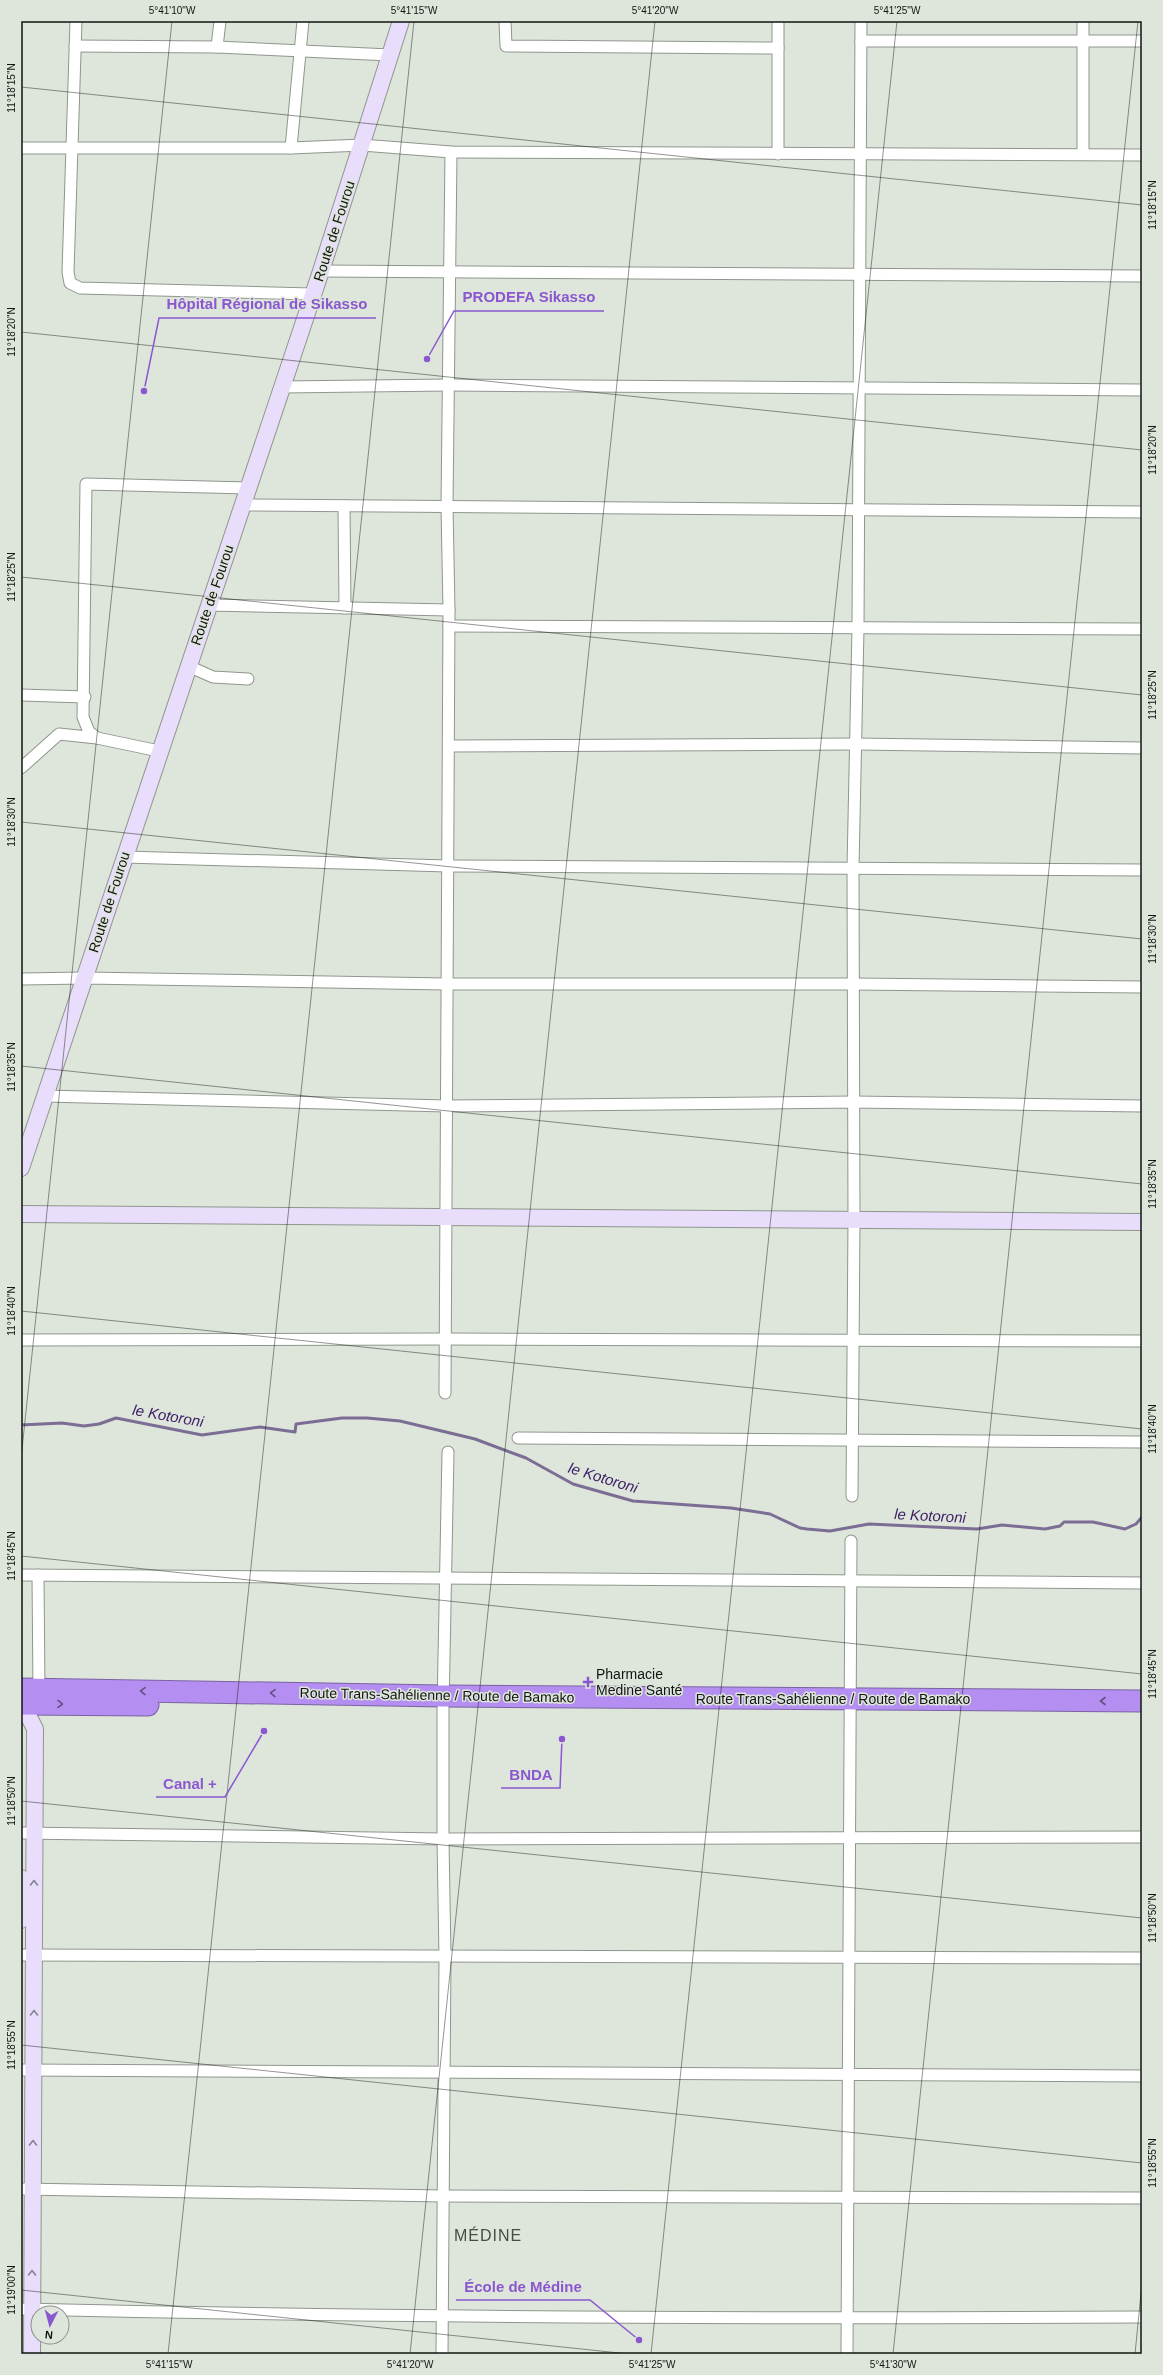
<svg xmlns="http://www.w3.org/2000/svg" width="1163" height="2375" viewBox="0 0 1163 2375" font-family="Arial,sans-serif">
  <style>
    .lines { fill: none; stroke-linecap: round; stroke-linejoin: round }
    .stream { stroke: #7b6d94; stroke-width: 3 }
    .street-casing { stroke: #8f968d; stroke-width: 13 }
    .secondary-casing { stroke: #8f968d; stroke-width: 18 }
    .highway-casing { stroke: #7b63a2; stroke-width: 23 }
    .street { stroke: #fff; stroke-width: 11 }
    .secondary { stroke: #e8ddfb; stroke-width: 16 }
    .highway { stroke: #b48ef1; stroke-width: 21 }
    .oneway { stroke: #625180 }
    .oneway2 { stroke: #878391 }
    .ticks { fill: none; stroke: #111410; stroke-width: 1; stroke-opacity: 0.45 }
    .poi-dot { fill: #8b57d0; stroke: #dee6dc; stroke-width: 1.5 }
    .labels { text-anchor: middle; stroke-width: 3; stroke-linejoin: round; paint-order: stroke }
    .street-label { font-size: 14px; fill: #111410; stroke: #dee6dc }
    .poi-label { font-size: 14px; fill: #111410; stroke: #dee6dc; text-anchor: start }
    .water-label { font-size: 15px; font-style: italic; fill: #3f2066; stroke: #dee6dc }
    .quarter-label { font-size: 16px; letter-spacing: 1px; fill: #464d44; stroke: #dee6dc }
    .leader { fill: none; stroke: #8b57d0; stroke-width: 1.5 }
    .callout-dot { fill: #8b57d0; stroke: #dee6dc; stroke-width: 1.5 }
    .callout-label { font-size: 15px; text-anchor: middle; font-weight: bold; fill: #8b57d0; stroke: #dee6dc; stroke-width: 3; stroke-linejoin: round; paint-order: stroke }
    .neatline { fill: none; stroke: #111410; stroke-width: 1.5 }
    .ticks-label { font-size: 10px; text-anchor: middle; fill: #111410 }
  </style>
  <rect width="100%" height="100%" fill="#dee6dc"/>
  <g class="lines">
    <polyline class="stream" points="21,1425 62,1423 84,1426 99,1424 116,1418 202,1435 260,1427 295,1432 296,1424 342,1418 367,1418 400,1421 475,1439 526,1458 573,1484 633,1501 731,1508 770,1514 800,1528 807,1529 830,1531 869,1524 977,1529 1002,1525 1045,1529 1060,1526 1064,1522 1093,1522 1125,1529 1136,1524 1142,1517"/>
    <g class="street-casing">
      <g id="street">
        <polyline points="76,21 68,272 70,283 80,288 312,294"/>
        <polyline points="505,21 506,46 778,48"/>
        <polyline points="1083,21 1083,154"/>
        <polyline points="861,41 1142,41"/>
        <polyline points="75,46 217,47 390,55"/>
        <polyline points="217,47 220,21"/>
        <polyline points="21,148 291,148 362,145 451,152 1142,155"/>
        <polyline points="291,148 303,21"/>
        <polyline points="778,154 778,21"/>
        <polyline points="321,271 1142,276"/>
        <polyline points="281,387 450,385 1142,390"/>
        <polyline points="242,505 1142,512"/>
        <polyline points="344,506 345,608"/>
        <polyline points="208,605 449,610"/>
        <polyline points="449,626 1142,629"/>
        <polyline points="188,666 213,677 248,679"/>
        <polyline points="21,695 85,697"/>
        <polyline points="449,746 856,744 1142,748"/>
        <polyline points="159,751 97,738 89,732 83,717 86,484 248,488"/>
        <polyline points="21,768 59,734 97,738"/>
        <polyline points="124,857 448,866 1142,870"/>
        <polyline points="21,979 84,978 446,984 854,984 1142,987"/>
        <polyline points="45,1096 447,1106 854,1102 1142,1106"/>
        <polyline points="21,1340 445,1339 1142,1341"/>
        <polyline points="445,1393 449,610 447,506 451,152"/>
        <polyline points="518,1438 1142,1442"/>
        <polyline points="852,1496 854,1220 853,868 858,628 861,21"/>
        <polyline points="21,1575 1142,1583"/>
        <polyline points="38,1575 39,1693"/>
        <polyline points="21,1833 443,1839 1142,1837"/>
        <polyline points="21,1955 1142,1958"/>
        <polyline points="21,2070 1142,2076"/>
        <polyline points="21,2189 443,2196 1142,2198"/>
        <path d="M21,2309c374,9 747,10 1121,8"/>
        <polyline points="442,2354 445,1957 443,1839 443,1709 448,1452"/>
        <polyline points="847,2354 851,1541"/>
      </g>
    </g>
    <g class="secondary-casing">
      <g id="secondary">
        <polyline points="21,1168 321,271 401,21"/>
        <polyline points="21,1214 1142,1222"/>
        <polyline points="28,1693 28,1715 35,1729 32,2354"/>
        <polyline points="21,1878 21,1920"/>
      </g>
    </g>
    <g class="highway-casing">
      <g id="highway">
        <polyline points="21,1689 443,1696 1142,1701"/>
        <polyline points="21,1704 148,1705"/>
      </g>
    </g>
    <use href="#street" class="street"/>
    <use href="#secondary" class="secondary"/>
    <use href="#highway" class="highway"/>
  </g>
  <defs><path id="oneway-chevron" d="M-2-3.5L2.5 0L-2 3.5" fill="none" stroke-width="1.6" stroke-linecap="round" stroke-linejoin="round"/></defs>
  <g class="oneway">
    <use href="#oneway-chevron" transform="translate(143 1691) rotate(-179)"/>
    <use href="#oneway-chevron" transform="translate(273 1693) rotate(-179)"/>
    <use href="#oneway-chevron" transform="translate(1103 1701) rotate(-180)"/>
    <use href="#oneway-chevron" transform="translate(60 1704) rotate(1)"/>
  </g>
  <g class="oneway2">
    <use href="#oneway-chevron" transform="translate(34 1883) rotate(-90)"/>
    <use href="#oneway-chevron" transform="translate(34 2013) rotate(-90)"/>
    <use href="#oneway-chevron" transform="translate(33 2143) rotate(-90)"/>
    <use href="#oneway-chevron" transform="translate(32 2273) rotate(-89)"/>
  </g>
  <path class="ticks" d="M21,87l1121,118M21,332l1121,118M21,577l1121,118M21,822l1121,117M21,1066l1121,118M21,1311l1121,118M21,1459l151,-1438M21,1556l1121,118M21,1801l1121,117M21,2045l1121,118M21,2290l608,64M168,2354l246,-2333M410,2354l245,-2333M651,2354l246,-2333M893,2354l245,-2333M1135,2354l7,-71"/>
  <path class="poi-dot" d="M586 1676h4v4h4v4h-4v4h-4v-4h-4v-4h4z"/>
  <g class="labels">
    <g class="street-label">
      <text transform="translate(334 231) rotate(-72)" y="5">Route de Fourou</text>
      <text transform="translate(212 595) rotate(-71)" y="5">Route de Fourou</text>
      <text transform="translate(109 902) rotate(-72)" y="5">Route de Fourou</text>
      <text transform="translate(437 1695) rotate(1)" y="5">Route Trans-Sahélienne / Route de Bamako</text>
      <text x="833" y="1704">Route Trans-Sahélienne / Route de Bamako</text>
    </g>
    <g class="poi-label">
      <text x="596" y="1679">Pharmacie<tspan x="596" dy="16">Medine Santé</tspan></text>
    </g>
    <g class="water-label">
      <text transform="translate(168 1416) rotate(10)" y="5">le Kotoroni</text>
      <text transform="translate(603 1478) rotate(17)" y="5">le Kotoroni</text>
      <text transform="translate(930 1516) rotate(3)" y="5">le Kotoroni</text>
    </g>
    <g class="quarter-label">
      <text x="488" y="2241">MÉDINE</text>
    </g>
  </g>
  <path class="leader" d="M427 359L454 311H604M144 391L159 318H376M562 1739L560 1788H501M264 1731L225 1797H156M639 2340L590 2300H456"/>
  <g class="callout-dot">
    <circle cx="427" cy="359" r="4"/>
    <circle cx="144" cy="391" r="4"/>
    <circle cx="562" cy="1739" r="4"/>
    <circle cx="264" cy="1731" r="4"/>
    <circle cx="639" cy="2340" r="4"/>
  </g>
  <g class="callout-label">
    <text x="529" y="302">PRODEFA Sikasso</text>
    <text x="267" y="309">Hôpital Régional de Sikasso</text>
    <text x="531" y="1780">BNDA</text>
    <text x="190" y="1789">Canal +</text>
    <text x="523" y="2292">École de Médine</text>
  </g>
  <rect width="1163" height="2375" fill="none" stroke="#dee6dc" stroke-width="44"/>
  <g transform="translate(50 2325) rotate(186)"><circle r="19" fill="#dee6dc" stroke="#8c928a"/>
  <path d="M0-3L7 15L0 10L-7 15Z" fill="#8b57d0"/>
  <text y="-6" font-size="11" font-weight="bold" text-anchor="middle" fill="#111410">N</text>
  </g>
  <rect x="22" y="22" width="1119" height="2331" class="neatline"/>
  <g class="ticks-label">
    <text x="172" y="14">5°41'10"W</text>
    <text x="414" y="14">5°41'15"W</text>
    <text x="655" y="14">5°41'20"W</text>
    <text x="897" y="14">5°41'25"W</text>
    <text transform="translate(11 88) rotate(-90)" y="4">11°18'15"N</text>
    <text transform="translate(1152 205) rotate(-90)" y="4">11°18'15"N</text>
    <text transform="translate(11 332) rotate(-90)" y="4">11°18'20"N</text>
    <text transform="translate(1152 450) rotate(-90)" y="4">11°18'20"N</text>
    <text transform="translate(11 577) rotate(-90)" y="4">11°18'25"N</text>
    <text transform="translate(1152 695) rotate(-90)" y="4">11°18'25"N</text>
    <text transform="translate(11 822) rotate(-90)" y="4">11°18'30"N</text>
    <text transform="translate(1152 939) rotate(-90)" y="4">11°18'30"N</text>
    <text transform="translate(11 1067) rotate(-90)" y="4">11°18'35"N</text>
    <text transform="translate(1152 1184) rotate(-90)" y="4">11°18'35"N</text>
    <text transform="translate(11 1311) rotate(-90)" y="4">11°18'40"N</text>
    <text transform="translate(1152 1429) rotate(-90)" y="4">11°18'40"N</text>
    <text transform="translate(11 1556) rotate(-90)" y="4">11°18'45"N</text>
    <text transform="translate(1152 1674) rotate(-90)" y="4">11°18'45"N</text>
    <text transform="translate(11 1801) rotate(-90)" y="4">11°18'50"N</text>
    <text transform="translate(1152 1918) rotate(-90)" y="4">11°18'50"N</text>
    <text transform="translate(11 2045) rotate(-90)" y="4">11°18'55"N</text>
    <text transform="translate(1152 2163) rotate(-90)" y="4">11°18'55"N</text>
    <text transform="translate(11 2290) rotate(-90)" y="4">11°19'00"N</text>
    <text x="169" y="2368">5°41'15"W</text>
    <text x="410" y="2368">5°41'20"W</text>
    <text x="652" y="2368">5°41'25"W</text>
    <text x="893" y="2368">5°41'30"W</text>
  </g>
</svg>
